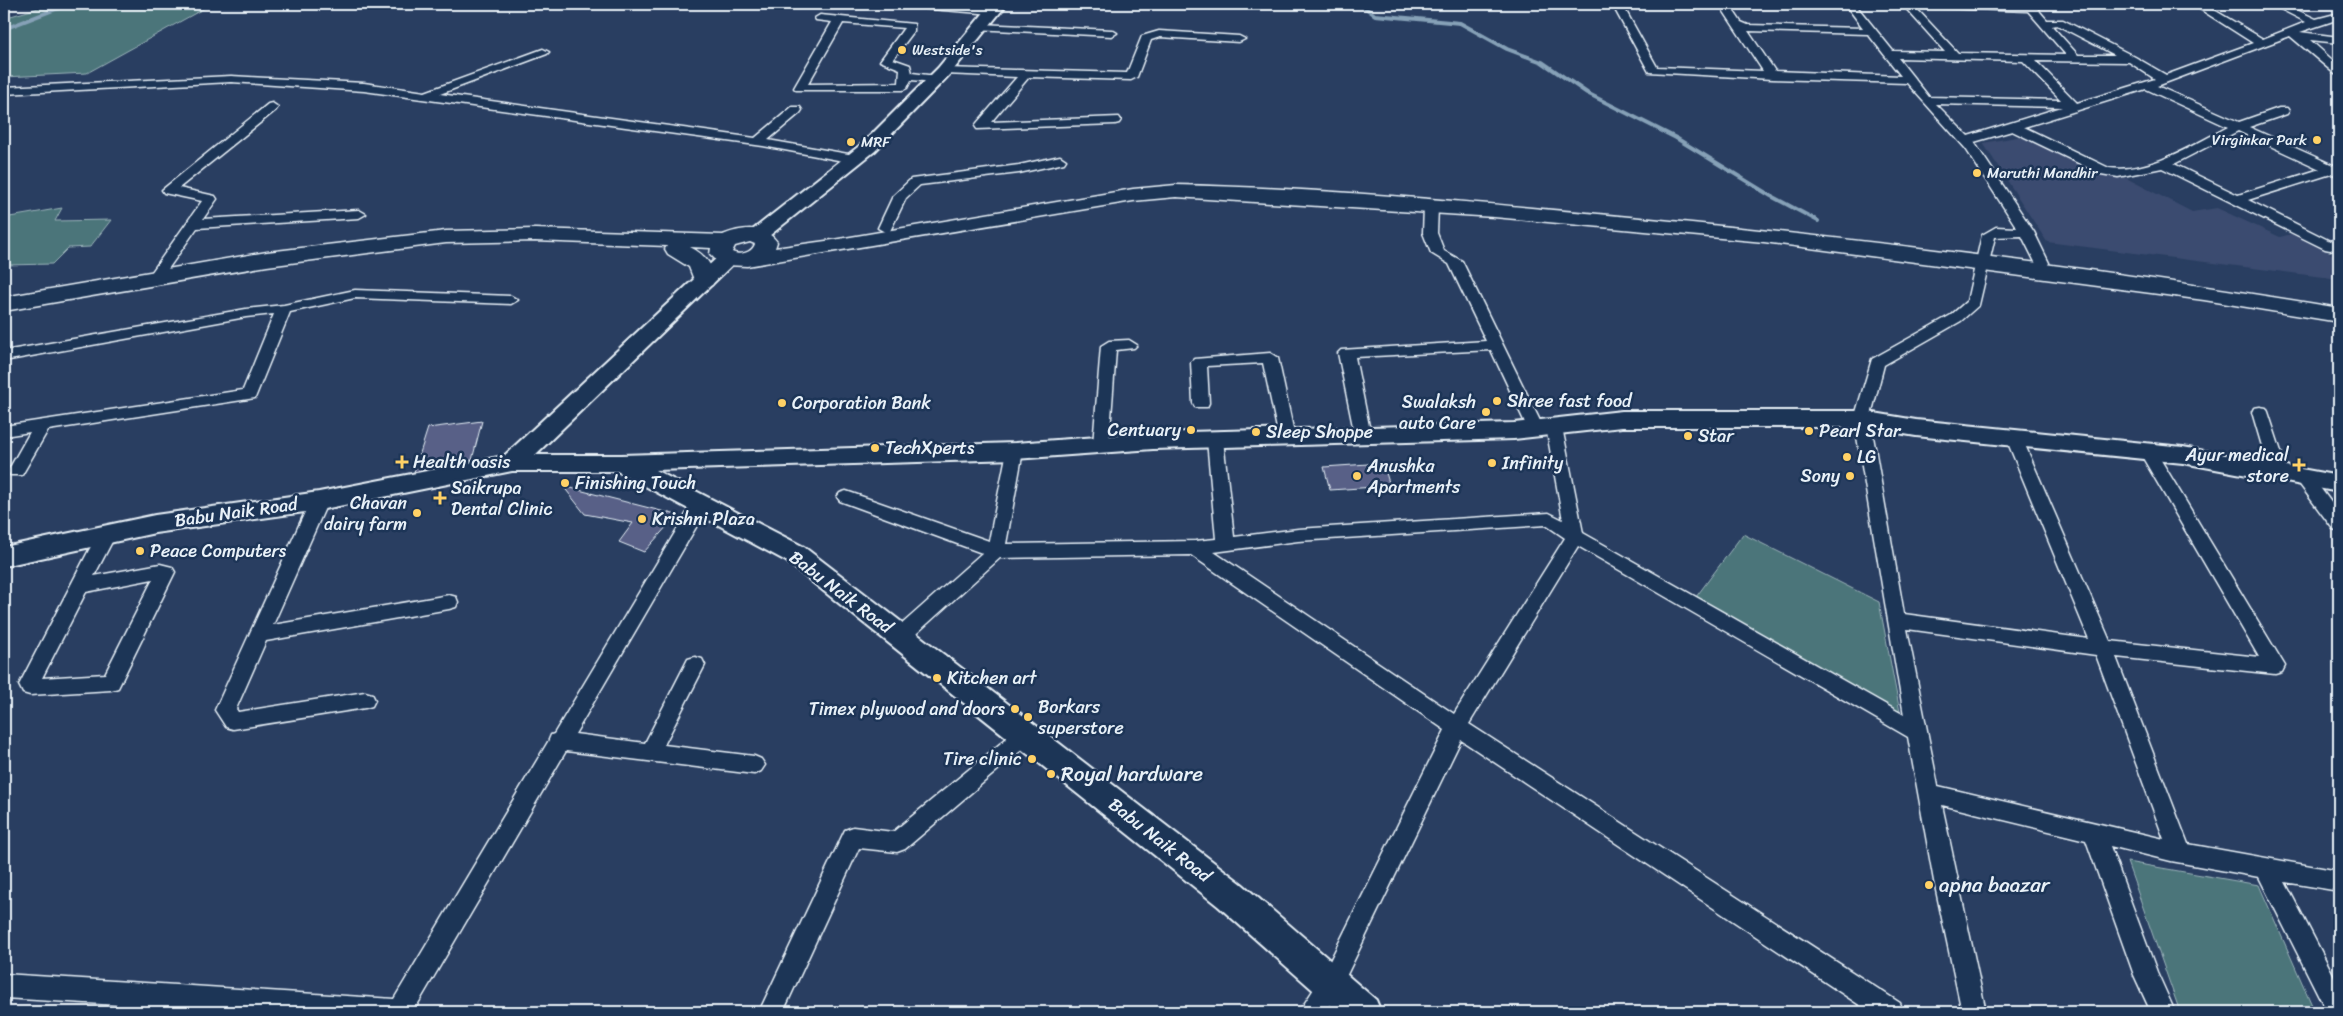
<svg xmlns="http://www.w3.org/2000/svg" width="2343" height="1016" viewBox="0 0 2343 1016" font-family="Sriracha,sans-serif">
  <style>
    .built { fill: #3b4b6f }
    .green { fill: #4c757a; stroke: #9ab3b9 }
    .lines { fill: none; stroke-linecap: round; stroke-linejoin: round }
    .stream { stroke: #86a1b7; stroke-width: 4 }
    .building { fill: #586087; stroke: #e8f1f8 }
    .street-casing { stroke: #e8f1f8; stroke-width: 3 }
    .secondary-casing { stroke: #e8f1f8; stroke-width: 4 }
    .primary-casing { stroke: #e8f1f8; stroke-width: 3 }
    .street { fill: #1d3557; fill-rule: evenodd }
    .secondary { fill: #1d3557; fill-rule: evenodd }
    .primary { fill: #1d3557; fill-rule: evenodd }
    .poi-dot { fill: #ffd166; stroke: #1d3557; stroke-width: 2 }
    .labels { text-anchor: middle; stroke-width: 5; stroke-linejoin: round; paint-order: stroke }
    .far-poi-label { font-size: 15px; fill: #e8f1f8; stroke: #1d3557; text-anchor: start }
    .poi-label { font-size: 18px; fill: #e8f1f8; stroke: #1d3557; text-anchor: start }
    .street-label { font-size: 18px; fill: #e8f1f8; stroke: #1d3557 }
    .near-poi-label { font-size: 21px; fill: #e8f1f8; stroke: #1d3557; text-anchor: start }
  </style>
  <rect width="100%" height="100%" fill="#293e61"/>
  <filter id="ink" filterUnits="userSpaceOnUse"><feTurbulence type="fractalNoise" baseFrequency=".02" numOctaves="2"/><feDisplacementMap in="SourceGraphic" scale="10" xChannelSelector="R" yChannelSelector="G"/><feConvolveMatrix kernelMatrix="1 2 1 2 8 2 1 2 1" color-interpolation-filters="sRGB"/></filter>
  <g filter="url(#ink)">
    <polygon class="built" points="2022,136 2108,177 2126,178 2192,212 2217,208 2280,237 2295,233 2337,257 2339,261 2339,279 2047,242 1983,143"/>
    <g class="green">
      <polygon points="52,4 212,4 87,73 4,77 4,18"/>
      <polygon points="62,208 55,221 111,220 90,247 68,248 52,264 6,265 4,268 4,218"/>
      <polygon points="1743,534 1879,602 1900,712 1693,601"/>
      <polygon points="2127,862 2259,885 2315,1012 2180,1012"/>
    </g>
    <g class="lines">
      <g class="stream">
        <polyline points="1360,4 1375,15 1460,23 1507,49 1542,62 1587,93 1676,138 1771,196 1818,221"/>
        <polyline points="4,29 56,9 76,4"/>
      </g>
    </g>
    <g class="building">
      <polygon points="482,421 472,460 414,472 428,428"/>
      <polygon points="1383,463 1390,486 1330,490 1324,467"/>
      <polygon points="563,486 677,515 644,552 619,542 633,523 585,514"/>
    </g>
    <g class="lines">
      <g class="street-casing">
        <g id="street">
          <polygon points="901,4 943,4 993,8 998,11 993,14 906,7"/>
          <path d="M1612,4h10l35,63 106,4 -44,-67h10l12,18 7,3 115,3 -18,-24h10l38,47 52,1 -43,-48 129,1 4,1 12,14h16l72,37 31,18 87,-32 -61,-39h12l59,35 43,-17 -35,-18h13l32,15 23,-6v6l-39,13 39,5v6l-29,-3 29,26v9l-4,-1 -45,-38 -133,50 82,36 40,-14h8l2,3 -2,3 -38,13 84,38 6,-2v12l-8,-1 -83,26 82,41 9,-3v9l-9,3 -5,-1 -163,-81 -44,9 -17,-3 -89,-43 -38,11 60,90 15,31 -2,3h-10l-15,-30 -27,1 -16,68 -18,16 -77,44 -14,54 34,195 185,25 -83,-201 2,-4h12l2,4 88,203 149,16 -120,-206 2,-4h12l132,219 -3,6 -7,2 -159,-17 72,187 151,27v20l-54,-9 54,104v26h-12l-68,-135 -88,-16 -61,-15 47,126 18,40h-24l-17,-37 -48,-135 -144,-35 44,207h-24l-28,-131 -26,-144 -330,-191 -109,178 431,279 3,9h-33l-409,-272 -122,251 -14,21h-26l24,-37 122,-245 -254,-175 -191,3 -93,84 -7,3 -7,-3 -3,-5 3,-5 89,-79 -142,-52 -3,-4 3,-4 6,-2 6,2 137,48 18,-90 2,-4h12l2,4 -17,93 189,-3 21,-2 -9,-99 2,-4h12l2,4 11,97 64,-8 251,-16 14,7 -17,-93 2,-4h12l2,4 21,106 321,182 -50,-296 18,-60 79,-44 16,-14 15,-66 14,-8 21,1 -51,-79 -59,-66 -135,-4 -123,-7zM1915,7l113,4 38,44 -108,-2zM2057,25l58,30h-37l-26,-29zM1748,31l120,3 33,42 -126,-5zM1898,58l125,3 38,39 -132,-3zM2036,61l93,1 26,17 -78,24zM2146,89l82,38c-33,17 -80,47 -119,41l-85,-41zM1936,104l126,3 -94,29zM2238,131l82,38 -82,26 -64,-31zM1546,525l19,13 -111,176 -240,-162 84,-11zM1907,629l189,26 68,184 -226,-53z"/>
          <path d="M820,15l94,9v7l-21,28 17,6 2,8 24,3 6,3 -6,3 -25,-2 -4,8 -4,2h-107l-2,-2 38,-66 -16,-2 -1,-2zM843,23l61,5 -24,33 20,8 -1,14 -91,1z"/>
          <polygon points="980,24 1112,30 1117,33 1112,36 976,29 975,27"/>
          <polygon points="1159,31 1239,36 1245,39 1239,42 1160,37 1151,40 1137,77 1131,80 1029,77 991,122 1119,117 1121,120 1119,123 1115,124 977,129 975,126 977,123 1017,77 944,74 938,71 944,68 1127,73 1142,36"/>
          <polygon points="543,49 549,52 547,54 440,94 755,138 792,107 800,107 802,110 800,113 768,140 854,155 860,159 854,163 763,146 364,91 231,82 4,94 4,87 231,76 364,83 425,92"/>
          <polygon points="272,103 278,107 276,110 179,188 215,196 217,199 203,219 359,210 366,214 359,218 197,228 161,279 151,279 149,276 202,201 164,193 162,190 268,104"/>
          <polygon points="1060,156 1066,160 1064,163 1019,173 920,185 906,198 890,231 885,232 878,228 893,196 911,179 1019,165"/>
          <polygon points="1431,203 1438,207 1437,233 1444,251 1462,261 1544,429 1542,433 1530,433 1528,429 1491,350 1355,357 1371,436 1369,440 1357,440 1355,436 1338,353 1341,350 1486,341 1449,264 1431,253 1423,233 1424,207"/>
          <polygon points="355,290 511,296 518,300 511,304 355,298 290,312 255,398 48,430 22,475 10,475 8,471 30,432 4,436 4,426 243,390 274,314 246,317 4,361 4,351 246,309 284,305"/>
          <polygon points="1129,340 1137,345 1134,348 1116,350 1109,445 1107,449 1095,449 1093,445 1101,346 1109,341"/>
          <polygon points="1270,353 1278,358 1295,438 1293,442 1281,442 1279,438 1263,363 1207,366 1209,403 1207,407 1195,407 1193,403 1191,362 1194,359"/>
          <polygon points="2260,407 2266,408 2268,412 2288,473 2285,477 2273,477 2270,473 2252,412 2254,408"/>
          <polygon points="2304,472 2310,474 2339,513 2339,531 2333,529 2295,478 2298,474"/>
          <polygon points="319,495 325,497 328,501 273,625 449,595 456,597 458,602 456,607 449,609 266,641 236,709 238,712 365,692 372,694 375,700 372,706 365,708 233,729 226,727 215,710 310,501 313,497"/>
          <polygon points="700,499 706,501 709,505 575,734 645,743 688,659 695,657 702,659 705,665 664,745 754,756 761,759 765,765 761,771 754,774 566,751 413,1012 232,1012 4,998 4,974 394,999 548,742 551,735 554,734 694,501"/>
          <path d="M107,528l6,1 3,5 -22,42 66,-12 12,3 3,5 -54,110 -3,6 -7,2 -81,5 -7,-2 -4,-8 70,-135 12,-21zM153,579l-48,95 -63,4 44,-86z"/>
          <polygon points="1025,726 1032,729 1035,735 1032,741 905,849 897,852 859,848 783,1012 759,1012 845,830 853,827 893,832 1018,729"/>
        </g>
      </g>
      <g class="secondary-casing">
        <g id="secondary">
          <polygon points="991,4 1007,4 950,74 875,151 764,240 750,240 747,236 750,232 863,143 938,68"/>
          <polygon points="727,253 734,255 737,259 734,263 535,455 621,455 1015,443 1153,433 1514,423 1622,411 1862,411 1916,420 2183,447 2339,476 2339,492 2183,463 1916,436 1862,427 1622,427 1514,439 1153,449 1015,459 655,470 804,547 1242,884 1376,1000 1381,1012 1338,1012 1218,906 786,561 617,471 512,471 319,510 155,533 4,566 4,547 155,515 319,492 504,456 720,255"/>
        </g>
      </g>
      <g class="primary-casing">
        <path id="primary" d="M1176,185c141,3 282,16 422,29 248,23 496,53 741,94v14l-135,-22 -440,-58 -270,-25 -318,-20 -43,4 -386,65 -22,-1 -7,-3 -8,-8 1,-6 -21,-1c14,7 23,17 25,33l-3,5 -8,2 -8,-2 -7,-18 -21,-13 -3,-5 2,-3 -132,-5 -89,2 -179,23 -263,45v-14l263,-45 179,-21 89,-2 188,6c17,-7 42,-11 54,7l-2,6 58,-8 300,-51zM750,242l5,2c-3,9 -15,12 -23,8l3,-6z"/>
      </g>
      <use href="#street" class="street"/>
      <use href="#secondary" class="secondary"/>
      <use href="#primary" class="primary"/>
    </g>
  </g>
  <g class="poi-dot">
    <circle cx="902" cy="50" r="5"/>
    <circle cx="2317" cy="140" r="5"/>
    <circle cx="851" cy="142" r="5"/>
    <circle cx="1977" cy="173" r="5"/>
    <circle cx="1497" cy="401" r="5"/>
    <circle cx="782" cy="403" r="5"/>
    <circle cx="1486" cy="412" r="5"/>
    <circle cx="1191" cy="430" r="5"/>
    <circle cx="1809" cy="431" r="5"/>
    <circle cx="1256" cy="432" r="5"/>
    <circle cx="1688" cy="436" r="5"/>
    <circle cx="875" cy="448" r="5"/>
    <circle cx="1847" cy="457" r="5"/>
    <path d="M399.5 454.5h5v5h5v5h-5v5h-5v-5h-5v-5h5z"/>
    <circle cx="1492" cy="463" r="5"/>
    <path d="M2296.5 457.5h5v5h5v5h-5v5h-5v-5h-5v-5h5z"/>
    <circle cx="1357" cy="476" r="5"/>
    <circle cx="1850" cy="476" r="5"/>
    <circle cx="565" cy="483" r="5"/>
    <path d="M437.5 490.5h5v5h5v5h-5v5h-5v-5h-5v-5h5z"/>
    <circle cx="417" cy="513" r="5"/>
    <circle cx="642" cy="519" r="5"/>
    <circle cx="140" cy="551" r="5"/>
    <circle cx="937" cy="678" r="5"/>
    <circle cx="1015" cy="709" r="5"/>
    <circle cx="1028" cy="717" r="5"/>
    <circle cx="1032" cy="759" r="5"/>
    <circle cx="1051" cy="774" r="5"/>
    <circle cx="1929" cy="885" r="5"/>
  </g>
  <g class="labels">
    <g class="far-poi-label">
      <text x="912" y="55">Westside's</text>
      <text x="2307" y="145" text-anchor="end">Virginkar Park</text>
      <text x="861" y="147">MRF</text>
      <text x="1987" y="178">Maruthi Mandhir</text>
    </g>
    <g class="poi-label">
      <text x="1507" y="407">Shree fast food</text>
      <text x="1476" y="408" text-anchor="end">Swalaksh<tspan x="1476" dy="21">auto Care</tspan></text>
      <text x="792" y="409">Corporation Bank</text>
      <text x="1181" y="436" text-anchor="end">Centuary</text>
      <text x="1819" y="437">Pearl Star</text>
      <text x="1266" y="438">Sleep Shoppe</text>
      <text x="1698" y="442">Star</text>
      <text x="885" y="454">TechXperts</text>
      <text x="2289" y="461" text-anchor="end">Ayur medical<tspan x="2289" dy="21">store</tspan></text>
      <text x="1857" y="463">LG</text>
      <text x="413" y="468">Health oasis</text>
      <text x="1502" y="469">Infinity</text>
      <text x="1367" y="472">Anushka<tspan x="1367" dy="21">Apartments</tspan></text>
      <text x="1840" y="482" text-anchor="end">Sony</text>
      <text x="575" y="489">Finishing Touch</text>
      <text x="451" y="494">Saikrupa<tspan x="451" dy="21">Dental Clinic</tspan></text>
      <text x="407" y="509" text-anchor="end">Chavan<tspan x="407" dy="21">dairy farm</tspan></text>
      <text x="652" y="525">Krishni Plaza</text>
      <text x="150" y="557">Peace Computers</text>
      <text x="947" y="684">Kitchen art</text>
      <text x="1038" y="713">Borkars<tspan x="1038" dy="21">superstore</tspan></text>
      <text x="1005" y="715" text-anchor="end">Timex plywood and doors</text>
      <text x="1022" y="765" text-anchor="end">Tire clinic</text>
    </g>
    <g class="street-label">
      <text transform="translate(236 512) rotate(-8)" y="6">Babu Naik Road</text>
      <text transform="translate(841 592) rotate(37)" y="6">Babu Naik Road</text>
      <text transform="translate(1160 840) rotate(38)" y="6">Babu Naik Road</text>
    </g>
    <g class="near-poi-label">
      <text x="1061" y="781">Royal hardware</text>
      <text x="1939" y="892">apna baazar</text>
    </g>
  </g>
  <rect width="2343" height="1016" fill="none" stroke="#1d3557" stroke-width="20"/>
  <rect x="10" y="10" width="2323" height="996" fill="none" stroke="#e8f1f8" stroke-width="2" filter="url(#ink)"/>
</svg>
